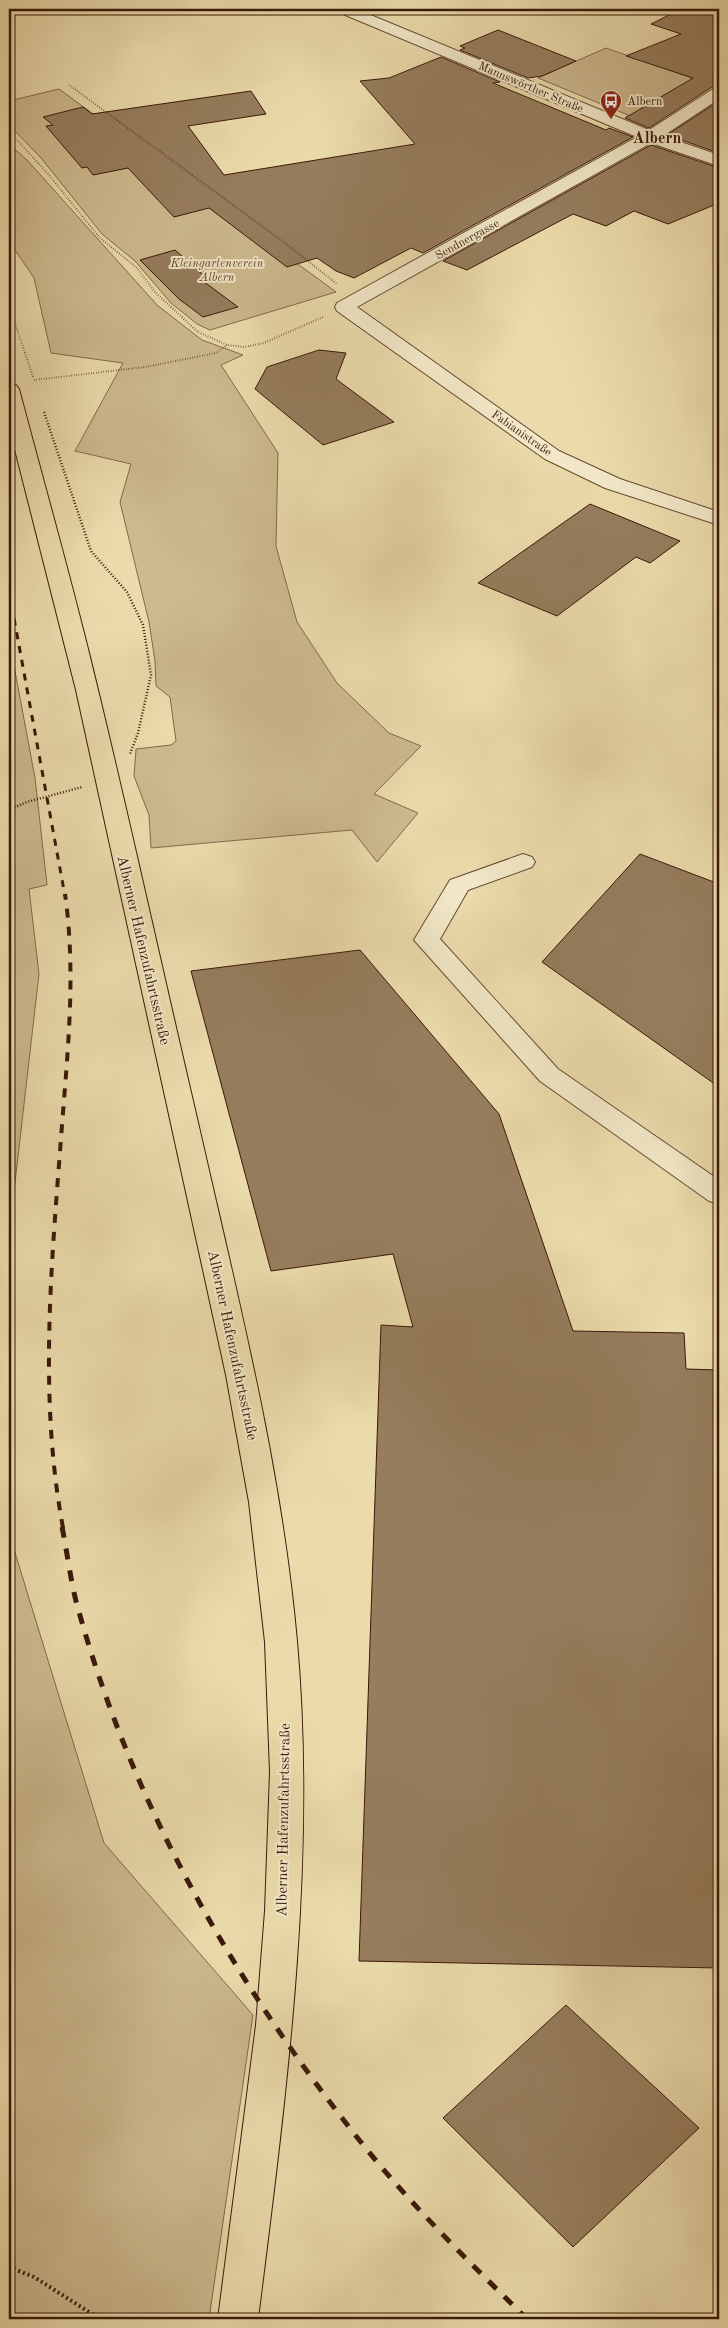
<svg xmlns="http://www.w3.org/2000/svg" width="728" height="2328" viewBox="0 0 728 2328" font-family="'Old Standard TT',serif">
  <style>
    .green { fill: #cdba8f; stroke: #83694c }
    .building { fill: #967d5d; stroke: #391809 }
    .lines { fill: none; stroke-linecap: round; stroke-linejoin: round }
    .minor-casing { stroke: #664932; stroke-width: 2 }
    .major-casing { stroke: #391809; stroke-width: 2 }
    .path-far2 { stroke: #391809; stroke-width: 2; stroke-dasharray: 0.5 2; stroke-linecap: butt }
    .path-far1 { stroke: #391809; stroke-width: 2.5; stroke-dasharray: 1 2; stroke-linecap: butt }
    .path { stroke: #391809; stroke-width: 4; stroke-dasharray: 2 3; stroke-linecap: butt }
    .minor { fill: #f2e8c8; fill-rule: evenodd }
    .major { fill: #ebdbab; fill-rule: evenodd }
    .rail-far2 { stroke: #391809; stroke-width: 3; stroke-dasharray: 7 7; stroke-linecap: butt }
    .rail-far1 { stroke: #391809; stroke-width: 4; stroke-dasharray: 9 9; stroke-linecap: butt }
    .rail { stroke: #391809; stroke-width: 5; stroke-dasharray: 11 11; stroke-linecap: butt }
    .labels { text-anchor: middle; stroke-width: 4; stroke-linejoin: round; paint-order: stroke }
    .far-street-label { font-size: 12px; fill: #391809; stroke: #f2e8c8 }
    .far-poi-label { font-size: 12px; fill: #391809; stroke: #f2e8c8; text-anchor: start }
    .far-park-label { font-size: 12px; font-style: italic; fill: #654931; stroke: #f2e8c8 }
    .street-label { font-size: 15px; fill: #391809; stroke: #f2e8c8 }
    .far-district-label { font-size: 16px; font-weight: bold; fill: #391809; stroke: #f2e8c8 }
  </style>
  <rect width="100%" height="100%" fill="#ebdbab"/>
  <filter id="stains"><feTurbulence type="fractalNoise" baseFrequency=".004" numOctaves="4"/><feColorMatrix values="0 0 0 0 .2 0 0 0 0 .09 0 0 0 0 .02 0 0 0 .5 -.17"/></filter>
  <radialGradient id="worn" r=".72"><stop offset=".6" stop-color="#630" stop-opacity="0"/><stop offset="1" stop-color="#630" stop-opacity=".3"/></radialGradient>
  <g class="green">
    <polygon points="606,48 709,84 640,120 538,78"/>
    <polygon points="59,89 336,292 210,330 197,324 171,303 135,261 102,234 41,158 9,125 9,101"/>
    <polygon points="9,144 27,160 157,305 202,340 243,355 221,365 278,453 276,546 297,622 337,683 389,733 421,746 374,794 418,813 377,862 352,830 151,848 149,815 134,776 136,749 171,745 176,741 170,697 156,686 155,661 149,622 120,502 131,464 75,451 123,363 51,353 34,278 9,241"/>
    <polygon points="9,639 35,778 47,885 29,889 39,974 13,1200 9,1264"/>
    <polygon points="9,1533 104,1843 253,2015 209,2319 9,2319"/>
  </g>
  <g class="building">
    <polygon points="681,9 689,11 694,9 719,9 719,85 712,87 649,128 625,118 693,78 626,56 681,34 651,24"/>
    <polygon points="498,30 576,61 542,76 528,78 460,50 465,48 460,46"/>
    <polygon points="441,57 500,82 493,83 606,130 609,128 633,137 423,253 411,248 354,278 336,271 317,258 287,267 209,208 174,217 128,168 93,175 87,167 82,168 46,126 53,125 43,117 83,107 92,114 251,91 266,114 188,126 224,175 415,144 360,81 389,78"/>
    <polygon points="719,101 719,153 667,135"/>
    <polygon points="651,145 719,168 719,203 668,224 634,211 606,226 573,214 467,270 443,261"/>
    <polygon points="175,250 209,280 203,281 238,307 203,317 179,299 140,260"/>
    <polygon points="319,350 346,353 336,379 394,422 323,445 255,389 267,367"/>
    <polygon points="590,504 680,541 650,563 636,557 557,616 478,583"/>
    <polygon points="640,854 719,884 719,1087 542,962"/>
    <polygon points="360,950 499,1114 573,1331 684,1333 686,1369 719,1370 719,1968 359,1961 381,1325 413,1327 393,1254 271,1271 191,971"/>
    <polygon points="566,2005 699,2128 573,2247 443,2118"/>
  </g>
  <g class="lines">
    <g class="minor-casing">
      <g id="minor">
        <polygon points="335,9 356,9 649,130 713,89 719,87 719,99 663,136 719,155 719,166 651,143 357,307 559,451 620,479 719,512 719,525 605,488 545,459 337,311 335,307 337,303 637,137 338,12"/>
        <polygon points="523,854 532,857 535,862 532,867 468,890 440,939 558,1069 719,1180 719,1204 709,1201 540,1081 414,940 450,880"/>
      </g>
    </g>
    <g class="major-casing">
      <path id="major" d="M9,383l7,2 3,4c27,102 56,203 80,305 34,141 65,283 98,424 39,173 84,345 100,523 20,226 -11,454 -39,678h-40l38,-294 9,-114 5,-139 -5,-130 -16,-140 -23,-127 -150,-685 -67,-264z"/>
    </g>
    <g class="path-far2">
      <polyline points="69,85 285,243 337,284"/>
      <polyline points="9,131 49,175 100,238 136,267 155,292 198,332 227,345 244,347 264,343 323,317"/>
      <polyline points="9,305 33,377"/>
      <polyline points="34,380 145,367 216,353 227,345"/>
    </g>
    <g class="path-far1">
      <polyline points="44,412 91,551 127,592 143,625 151,675 138,733 130,754"/>
      <polyline points="9,810 27,802 82,787"/>
    </g>
    <polyline class="path" points="9,2267 34,2277 100,2319"/>
    <use href="#minor" class="minor"/>
    <use href="#major" class="major"/>
    <polyline class="rail-far2" points="9,591 65,896"/>
    <path class="rail-far1" d="M63,1528c-25,-134 -11,-268 -1,-403 6,-77 14,-154 3,-231"/>
    <path class="rail" d="M62,1527c5,24 8,50 14,74 54,200 156,379 284,540 51,64 109,121 167,178"/>
  </g>
  <defs>
    <g id="bus-pin" transform="scale(1.125)"><path d="M0 17L-7.5 6A9.5 9.5 0 1 1 7.5 6Z" fill="#8f2418" stroke="#f2e8c8"/><path d="M-5-6H5V4H4V6H2V4H-2V6H-4V4H-5ZM-3.5-4V0h7V-4ZM-3.5 1.2v1.5H-2V1.2ZM2 1.2v1.5H3.5V1.2Z" fill="#fff"/></g>
  </defs>
  <g fill-rule="evenodd">
    <use href="#bus-pin" x="611" y="101"/>
  </g>
  <g class="labels">
    <g class="far-street-label">
      <text transform="translate(531 87) rotate(23)" y="4">Mannswörther Straße</text>
      <text transform="translate(467 239) rotate(-29)" y="4">Sendnergasse</text>
      <text transform="translate(522 433) rotate(35)" y="4">Fabianistraße</text>
    </g>
    <g class="far-poi-label">
      <text x="627" y="105">Albern</text>
    </g>
    <g class="far-park-label">
      <text x="217" y="267">Kleingartenverein<tspan x="217" dy="14">Albern</tspan></text>
    </g>
    <g class="street-label">
      <text transform="translate(144 950) rotate(77)" y="5">Alberner Hafenzufahrtsstraße</text>
      <text transform="translate(233 1345) rotate(78)" y="5">Alberner Hafenzufahrtsstraße</text>
      <text transform="translate(283 1820) rotate(-89)" y="5">Alberner Hafenzufahrtsstraße</text>
    </g>
    <g class="far-district-label">
      <text x="657" y="143">Albern</text>
    </g>
  </g>
  <rect width="728" height="2328" fill="none" stroke="#ebdbab" stroke-width="30"/>
  <rect x="10" y="10" width="708" height="2308" fill="none" stroke="#391809" stroke-width="2.5"/>
  <rect x="15" y="15" width="698" height="2298" fill="none" stroke="#391809"/>
  <rect width="100%" height="100%" filter="url(#stains)"/>
  <rect width="100%" height="100%" fill="url(#worn)"/>
</svg>
